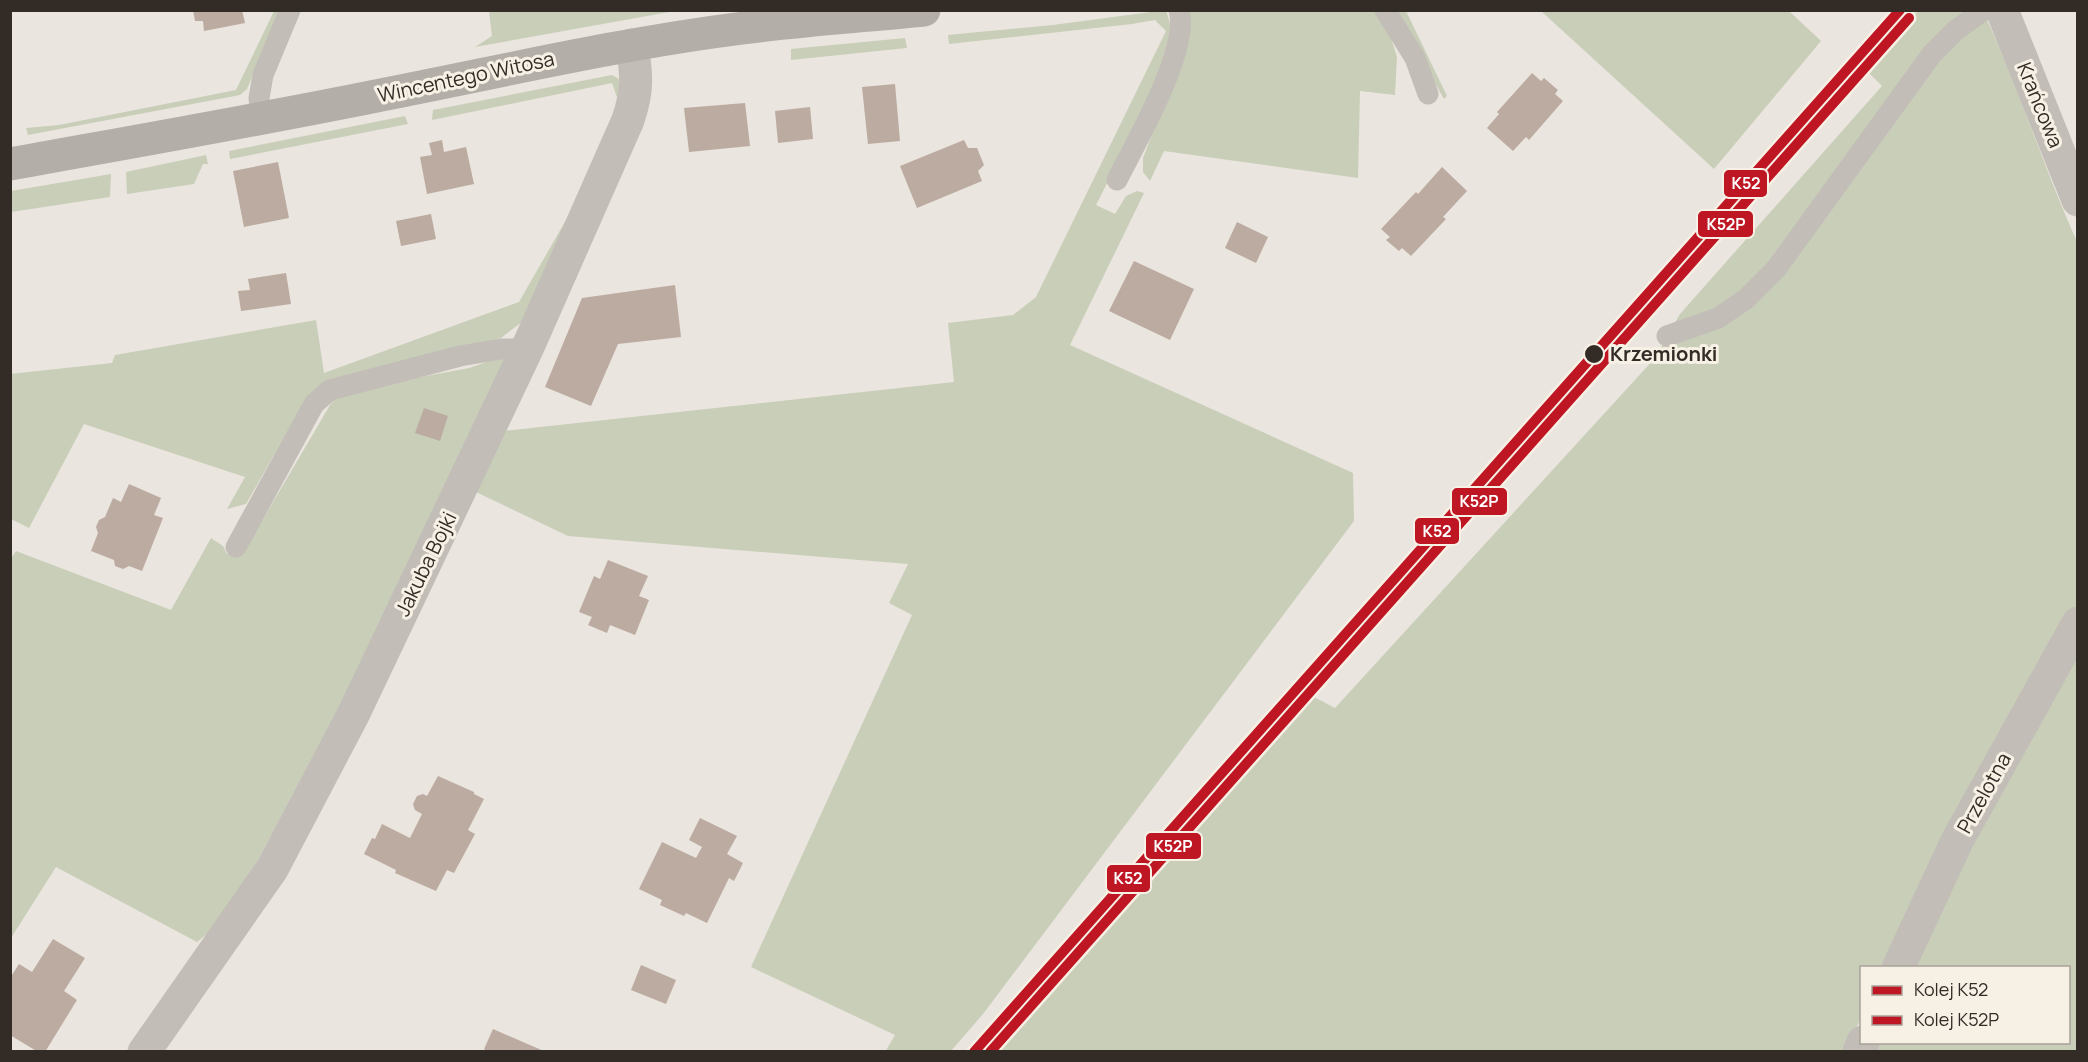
<svg xmlns="http://www.w3.org/2000/svg" width="2088" height="1062" viewBox="0 0 2088 1062" font-family="Manrope,sans-serif">
  <style>
    .green { fill: #c9ceb9 }
    .building { fill: #bcaba1 }
    .lines { fill: none; stroke-linecap: round; stroke-linejoin: round }
    .lane { stroke: #c2bdb7; stroke-width: 21 }
    .street { stroke: #c2bdb7; stroke-width: 33 }
    .secondary { stroke: #b3aea8; stroke-width: 33 }
    .rail-1-casing { stroke: #f7f0e5; stroke-width: 15 }
    .rail-2-casing { stroke: #f7f0e5; stroke-width: 15 }
    .rail-1 { stroke: #be1622; stroke-width: 10 }
    .rail-2 { stroke: #be1622; stroke-width: 10 }
    .stop-dot { fill: #322b26; stroke: #f7f0e5; stroke-width: 2 }
    .labels { text-anchor: middle; stroke-width: 6; stroke-linejoin: round; paint-order: stroke }
    .street-label { font-size: 20px; fill: #322b26; stroke: #f7f0e5 }
    .stop-label { font-size: 20px; font-weight: bold; fill: #322b26; stroke: #f7f0e5; text-anchor: start }
    .line-badge { stroke: #f7f0e5; stroke-width: 2 }
    .badge-label { font-size: 16px; text-anchor: middle; font-weight: bold; fill: #fff }
  </style>
  <rect width="100%" height="100%" fill="#eae5de"/>
  <g class="green">
    <polygon points="1166,10 1171,27 1170,44 1150,99 1096,205 1115,214 1126,196 1137,191 1144,193 1070,345 1353,473 1354,521 983,1014 951,1051 885,1052 895,1035 751,967 912,615 889,603 908,564 568,536 476,492 504,431 954,382 948,323 1013,315 1036,297 1166,31 1155,20 1132,24 949,44 948,35 1053,25"/>
    <polygon points="1378,10 1391,38 1397,57 1395,95 1360,91 1358,178 1164,151 1150,181 1143,172 1143,158 1187,44 1185,11"/>
    <polygon points="274,11 280,11 247,89 240,95 28,135 26,128 59,125 236,90"/>
    <polygon points="489,11 489,10 675,11 475,47 492,36"/>
    <polygon points="1394,11 1406,11 1447,96 1444,99"/>
    <polygon points="1541,11 1789,11 1821,41 1714,169"/>
    <path d="M1918,11h65c35,75 60,155 94,231v366l-191,359 -24,1 -1,50 -16,33 -846,1 315,-355 21,11 320,-350 25,-44 202,-228 -18,-18z"/>
    <polygon points="905,38 907,48 791,60 791,49"/>
    <polygon points="612,75 619,79 619,102 527,318 501,338 346,377 297,415 246,504 227,509 245,477 84,424 29,528 11,519 10,374 112,363 115,355 316,320 324,373 519,302 570,213 619,103 612,83 432,120 433,110"/>
    <polygon points="405,116 408,124 230,159 229,151"/>
    <polygon points="206,155 208,164 203,164 194,184 127,194 126,172"/>
    <polygon points="111,174 110,197 11,212 11,191"/>
    <polygon points="504,356 507,361 433,529 228,917 197,942 56,867 11,938 10,560 16,551 171,610 211,538 223,546 227,554 242,555 330,405 340,394 356,389 469,368"/>
    <polygon points="2077,647 2077,1051 1870,1052 1874,1042 2068,1042 2068,968 1910,967 1967,846"/>
  </g>
  <g class="building">
    <polygon points="193,10 242,10 245,23 204,31 203,21 195,21"/>
    <polygon points="1532,73 1541,81 1544,78 1558,90 1555,94 1563,101 1529,140 1526,137 1513,151 1487,128 1499,114 1497,112"/>
    <polygon points="895,84 900,141 868,144 862,87"/>
    <polygon points="745,103 750,146 689,152 684,108"/>
    <polygon points="810,107 813,139 778,143 775,111"/>
    <polygon points="442,140 444,152 466,147 474,184 427,194 420,157 432,155 429,143"/>
    <polygon points="964,140 968,148 977,148 984,165 978,171 982,181 917,208 900,166"/>
    <polygon points="278,162 289,218 244,227 233,171"/>
    <polygon points="1442,167 1467,191 1443,217 1446,219 1411,256 1402,248 1399,251 1386,240 1390,237 1381,229 1416,192 1418,194"/>
    <polygon points="431,214 436,239 401,246 396,221"/>
    <polygon points="1237,222 1268,237 1256,263 1225,248"/>
    <polygon points="1134,261 1194,289 1170,340 1109,311"/>
    <polygon points="286,273 291,304 241,311 238,291 250,290 248,279"/>
    <polygon points="675,285 681,337 618,344 591,406 545,387 582,298"/>
    <polygon points="424,408 448,416 440,441 415,433"/>
    <polygon points="129,484 161,498 154,515 163,518 142,571 129,566 123,569 115,566 114,560 91,551 98,533 96,527 99,520 105,517 113,498 121,502"/>
    <polygon points="608,560 648,576 639,596 649,600 635,635 610,625 607,633 588,625 592,617 579,612 594,576 600,579"/>
    <polygon points="438,776 474,792 474,794 484,799 468,830 475,834 454,873 447,870 436,891 395,873 396,870 364,854 372,838 375,839 382,824 410,838 422,814 415,810 413,804 417,796 423,794 427,796"/>
    <polygon points="700,818 737,836 727,854 743,863 734,881 729,878 707,923 686,913 684,916 660,905 662,900 639,889 662,842 696,858 702,847 689,840"/>
    <polygon points="53,939 85,958 64,991 77,1000 45,1052 38,1052 10,1035 10,978 19,964 32,972"/>
    <polygon points="641,965 676,980 666,1004 631,990"/>
    <polygon points="493,1029 546,1052 488,1052 484,1049"/>
  </g>
  <g class="lines">
    <g class="lane">
      <polyline points="1385,10 1415,58 1428,94"/>
      <polyline points="261,118 259,98 263,75 290,10"/>
      <path d="M1117,180c19,-38 73,-130 62,-170"/>
      <polyline points="1667,336 1718,318 1746,299 1776,269 1932,54 1956,30 1984,10"/>
      <polyline points="236,547 314,404 330,390 460,356 501,349 527,349"/>
    </g>
    <g class="street">
      <polyline points="2002,10 2078,200"/>
      <polyline points="1898,968 1957,841 2078,623"/>
      <path d="M144,1052l128,-183 82,-156 173,-364 101,-229c10,-30 9,-44 4,-75"/>
      <polyline points="1859,1052 1863,1042"/>
    </g>
    <path class="secondary" d="M10,164c127,-23 254,-45 381,-71 117,-23 233,-50 352,-65 60,-8 121,-12 181,-18"/>
    <g class="rail-1-casing">
      <polyline id="rail-1" points="974,1052 1900,10"/>
    </g>
    <g class="rail-2-casing">
      <polyline id="rail-2" points="990,1052 1909,18"/>
    </g>
    <use href="#rail-1" class="rail-1"/>
    <use href="#rail-2" class="rail-2"/>
  </g>
  <circle class="stop-dot" cx="1594" cy="354" r="10"/>
  <g class="labels">
    <g class="street-label">
      <text transform="translate(466 77) rotate(-12)" y="7">Wincentego Witosa</text>
      <text transform="translate(2040 105) rotate(68)" y="7">Krańcowa</text>
      <text transform="translate(426 564) rotate(-64)" y="7">Jakuba Bojki</text>
      <text transform="translate(1984 793) rotate(-61)" y="7">Przelotna</text>
    </g>
    <g class="stop-label">
      <text x="1610" y="361">Krzemionki</text>
    </g>
  </g>
  <g class="line-badge">
    <rect x="1723" y="169" width="45" height="29" rx="6" fill="#be1622"/>
    <rect x="1697" y="210" width="57" height="28" rx="6" fill="#be1622"/>
    <rect x="1451" y="487" width="57" height="29" rx="6" fill="#be1622"/>
    <rect x="1414" y="517" width="46" height="28" rx="6" fill="#be1622"/>
    <rect x="1145" y="832" width="57" height="28" rx="6" fill="#be1622"/>
    <rect x="1106" y="864" width="45" height="29" rx="6" fill="#be1622"/>
  </g>
  <g class="badge-label">
    <text x="1746" y="189">K52</text>
    <text x="1726" y="230">K52P</text>
    <text x="1479" y="507">K52P</text>
    <text x="1437" y="537">K52</text>
    <text x="1173" y="852">K52P</text>
    <text x="1128" y="884">K52</text>
  </g>
  <rect width="2088" height="1062" fill="none" stroke="#322b26" stroke-width="24"/>
  <rect x="1860" y="966" width="210" height="78" fill="#f7f0e5" stroke="#a8a199" stroke-width="1.5"/>
  <rect x="1872" y="986" width="30" height="9" fill="#be1622" stroke="#a8a199" stroke-width="1.5"/>
  <text x="1914" y="996" font-size="18" fill="#322b26">Kolej K52</text>
  <rect x="1872" y="1016" width="30" height="9" fill="#be1622" stroke="#a8a199" stroke-width="1.5"/>
  <text x="1914" y="1026" font-size="18" fill="#322b26">Kolej K52P</text>
</svg>
